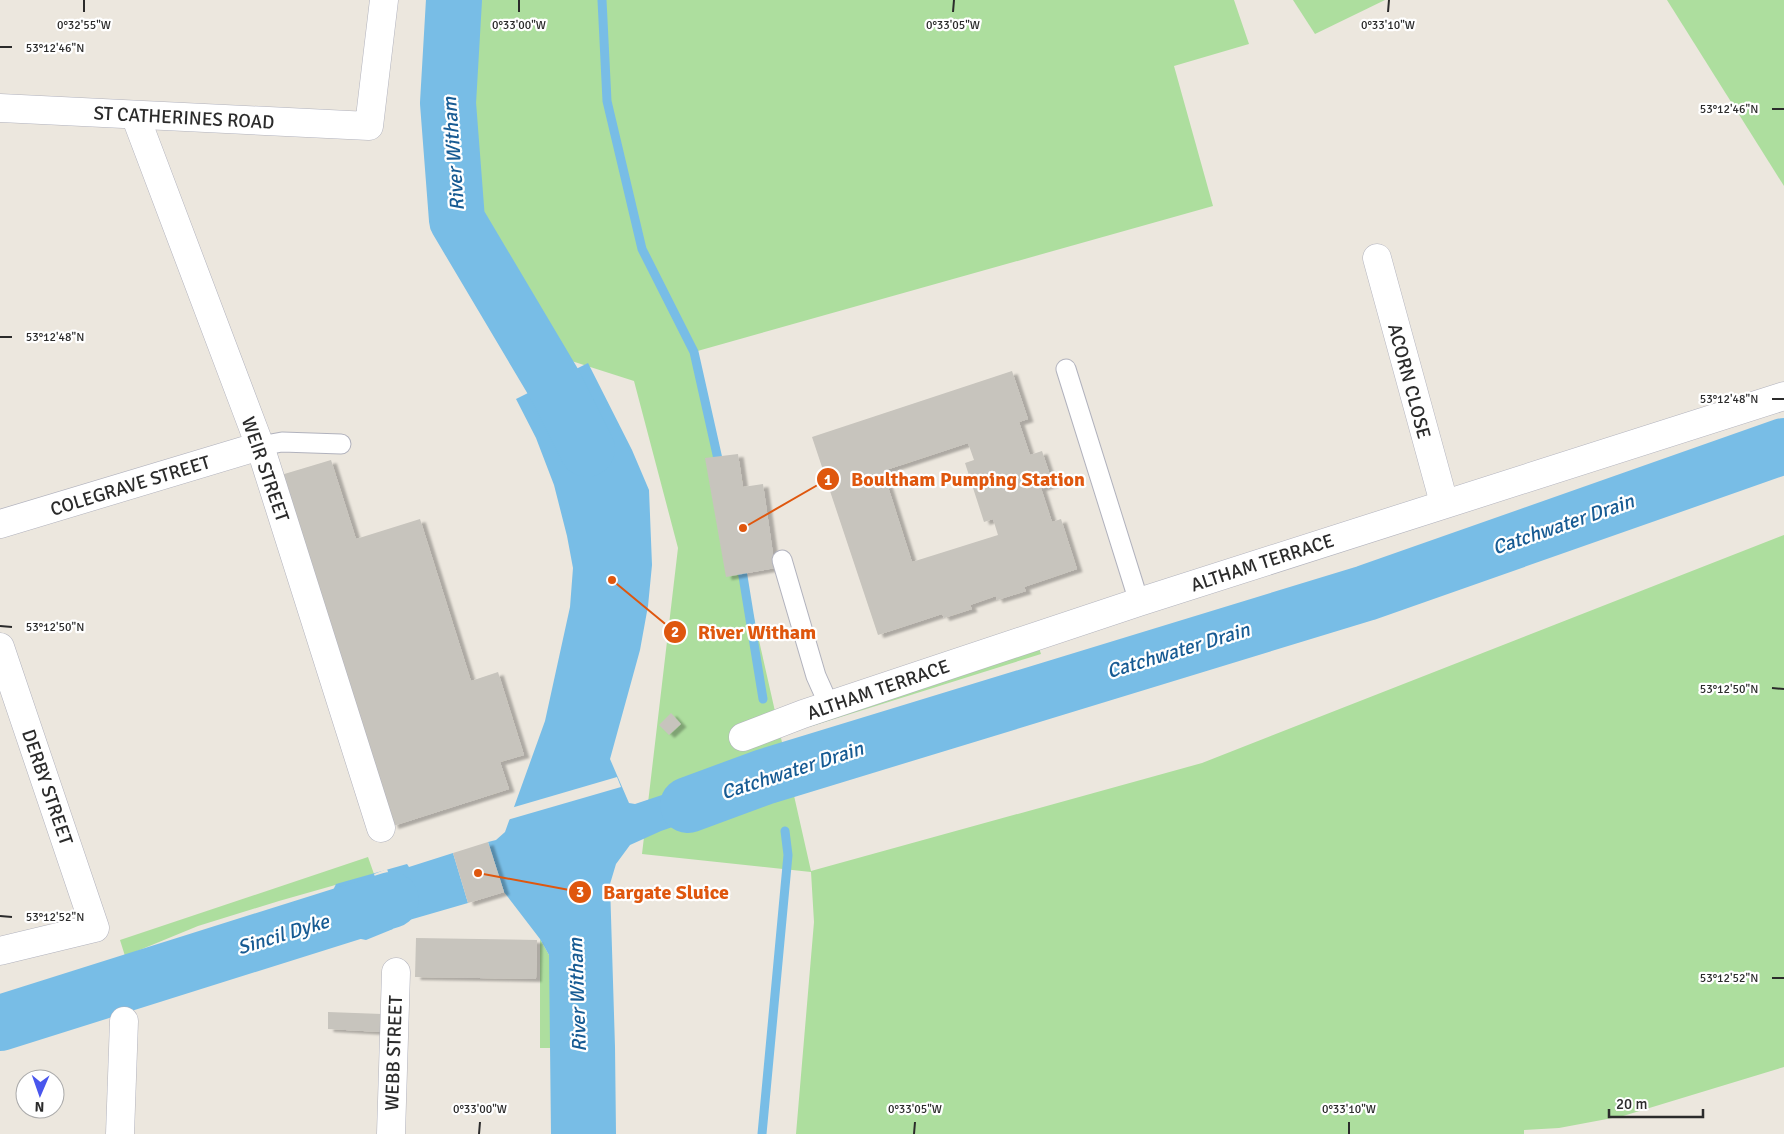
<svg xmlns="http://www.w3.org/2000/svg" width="1784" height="1134" viewBox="0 0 1784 1134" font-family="Signika,sans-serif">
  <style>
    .green { fill: #adde9e }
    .water { fill: #78bde6 }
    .pier { fill: #ece7de }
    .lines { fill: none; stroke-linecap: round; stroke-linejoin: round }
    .stream { stroke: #78bde6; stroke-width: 9 }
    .river { stroke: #78bde6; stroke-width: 56 }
    .building { fill: #c7c4bd; fill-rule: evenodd; filter: url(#shadow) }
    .service-casing { stroke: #b1b2bd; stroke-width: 21 }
    .minor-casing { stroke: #b1b2bd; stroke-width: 29 }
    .service { stroke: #fff; stroke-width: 19 }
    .minor { stroke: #fff; stroke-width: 28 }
    .ticks { fill: none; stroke: #2b2b2b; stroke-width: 2 }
    .labels { text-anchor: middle; stroke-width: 4.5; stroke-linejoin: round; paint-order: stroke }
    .street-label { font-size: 19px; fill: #2b2b2b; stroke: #fff }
    .water-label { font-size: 20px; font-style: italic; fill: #175b93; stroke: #fff }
    .ticks-label { font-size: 12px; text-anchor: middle; fill: #2b2b2b; stroke: #fff; stroke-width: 4.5; stroke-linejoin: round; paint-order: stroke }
    .leader { fill: none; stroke: #df570e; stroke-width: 2 }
    .callout-dot { fill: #df570e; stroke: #fff; stroke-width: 2 }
    .mark-label { font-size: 15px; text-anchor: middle; font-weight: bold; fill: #fff }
    .callout-label { font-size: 20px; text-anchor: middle; font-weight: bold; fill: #df570e; stroke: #fff; stroke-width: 4.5; stroke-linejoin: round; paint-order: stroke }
  </style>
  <defs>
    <filter id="shadow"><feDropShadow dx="5.5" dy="3" stdDeviation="1" flood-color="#0004"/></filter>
  </defs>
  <rect width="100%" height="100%" fill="#ece7de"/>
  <g class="green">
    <polygon points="454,0 1234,0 1249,44 1174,66 1213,206 694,352 811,871 1202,763 1784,535 1784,1067 1623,1116 1559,1128 1524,1130 1524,1134 796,1134 814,922 811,872 642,854 678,548 634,381 534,349 457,220 448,103"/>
    <polygon points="1293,0 1385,0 1315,34"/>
    <polygon points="1667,0 1784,0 1784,186"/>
    <polygon points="1038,645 1041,654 809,727 807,722"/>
    <polygon points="368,857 374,874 279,901 198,926 125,956 120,940"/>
    <polygon points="540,939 549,955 550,965 551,1048 540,1048"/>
  </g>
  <g class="water">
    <polygon points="588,363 632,450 649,490 652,565 648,606 640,650 610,759 629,803 635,804 755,764 767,794 661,831 630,845 616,864 610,884 615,1047 616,1134 551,1134 549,955 540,939 504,892 488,842 496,840 505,832 545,721 570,607 573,568 567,536 554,485 536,438 516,399"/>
    <polygon points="453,853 468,903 392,925 393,929 366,940 346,936 309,940 336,884 407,864 409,867"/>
  </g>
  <g class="pier">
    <polygon points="617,777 621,787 507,820 511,808"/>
    <polygon points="697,782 710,817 697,821 684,786"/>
    <polygon points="387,869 405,921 392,925 374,874"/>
  </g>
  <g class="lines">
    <g class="stream">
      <polyline points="602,0 607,101 642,249 694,352 720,468"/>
      <polyline points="741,564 763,699"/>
      <polyline points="762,1134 788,855 785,831"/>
    </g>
    <g class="river">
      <polyline points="454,0 448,103 457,220 555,385 587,449"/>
      <polyline points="688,805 764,777 1366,593 1784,446"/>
      <polyline points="0,1023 391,900"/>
    </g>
  </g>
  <g class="building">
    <path d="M1012,371l16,48 -9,3 11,33 12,-4 11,33 -12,4 11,34 9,-3 16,50 -53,18 2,4 -29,9 -1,-4 -26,9 2,4 -28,9 -2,-4 -64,21 -66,-198zM968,443l6,17 -9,3 19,59 9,-3 5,16 -86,27 -29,-91z"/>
    <polygon points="738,454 743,487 763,484 775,568 726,577 705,458"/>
    <polygon points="331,460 356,539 420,519 471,681 498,672 524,755 500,762 509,789 393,826 281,475"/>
    <polygon points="671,713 681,724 669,735 659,725"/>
    <polygon points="488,842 504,892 468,903 453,853"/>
    <polygon points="416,938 537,940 536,979 415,977"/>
    <polygon points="328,1012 382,1014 381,1032 328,1029"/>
  </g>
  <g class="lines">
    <g class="service-casing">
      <g id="service">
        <polyline points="1066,369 1139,602"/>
        <polyline points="260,446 282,442 341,444"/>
        <polyline points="782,560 816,676 829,705"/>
      </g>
    </g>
    <g class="minor-casing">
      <g id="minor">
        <polyline points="0,108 369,126 384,0"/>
        <polyline points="135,115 260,446 381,828"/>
        <polyline points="1377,258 1444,503"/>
        <polyline points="0,524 260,446"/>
        <polyline points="0,647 95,928 0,951"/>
        <polyline points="743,737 803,714 1139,602 1784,396"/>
        <polyline points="120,1134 124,1021"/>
        <polyline points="391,1134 396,972"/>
      </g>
    </g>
    <use href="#service" class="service"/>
    <use href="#minor" class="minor"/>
  </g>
  <path class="ticks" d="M84,12v-12M519,12v-12M953,12l1,-12M1388,12l1,-12M0,47h12M1772,109h12M0,337h12M1772,399h12M0,626l12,1M1772,688l12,1M0,916l12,1M1772,978h12M479,1134l1,-12M914,1134l1,-12M1349,1134v-12"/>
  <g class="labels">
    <g class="street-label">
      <text transform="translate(184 117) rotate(3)" y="7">ST CATHERINES ROAD</text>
      <text transform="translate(1410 381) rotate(75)" y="7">ACORN CLOSE</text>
      <text transform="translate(266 469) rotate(71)" y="7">WEIR STREET</text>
      <text transform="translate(130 485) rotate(-17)" y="7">COLEGRAVE STREET</text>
      <text transform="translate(1262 562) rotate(-18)" y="7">ALTHAM TERRACE</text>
      <text transform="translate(878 689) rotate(-19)" y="7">ALTHAM TERRACE</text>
      <text transform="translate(48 787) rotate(71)" y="7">DERBY STREET</text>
      <text transform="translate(393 1053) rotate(-88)" y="7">WEBB STREET</text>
    </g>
    <g class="water-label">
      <text transform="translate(453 154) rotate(-94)" y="7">River Witham</text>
      <text transform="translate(1563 524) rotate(-19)" y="7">Catchwater Drain</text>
      <text transform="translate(1178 650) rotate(-17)" y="7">Catchwater Drain</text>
      <text transform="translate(792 770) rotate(-18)" y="7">Catchwater Drain</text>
      <text transform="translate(283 934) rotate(-17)" y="7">Sincil Dyke</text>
      <text transform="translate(577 995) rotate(-92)" y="7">River Witham</text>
    </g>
  </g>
  <g class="ticks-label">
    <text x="84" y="29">0°32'55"W</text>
    <text x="519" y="29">0°33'00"W</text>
    <text x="953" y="29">0°33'05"W</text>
    <text x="1388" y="29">0°33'10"W</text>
    <text x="55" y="52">53°12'46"N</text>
    <text x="1729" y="113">53°12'46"N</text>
    <text x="55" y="341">53°12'48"N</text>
    <text x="1729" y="403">53°12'48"N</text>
    <text x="55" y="631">53°12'50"N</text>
    <text x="1729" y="693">53°12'50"N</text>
    <text x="55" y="921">53°12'52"N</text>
    <text x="1729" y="982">53°12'52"N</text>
    <text x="480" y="1113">0°33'00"W</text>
    <text x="915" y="1113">0°33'05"W</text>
    <text x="1349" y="1113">0°33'10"W</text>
  </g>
  <path class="leader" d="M743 528L828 479M612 580L675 632M478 873L580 892"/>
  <g class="callout-dot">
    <circle cx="743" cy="528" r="5"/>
    <circle cx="612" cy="580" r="5"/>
    <circle cx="478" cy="873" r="5"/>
    <circle cx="828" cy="479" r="12"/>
    <circle cx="675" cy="632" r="12"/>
    <circle cx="580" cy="892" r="12"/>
  </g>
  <g class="mark-label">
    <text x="828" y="485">1</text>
    <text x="675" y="637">2</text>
    <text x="580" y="897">3</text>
  </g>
  <g class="callout-label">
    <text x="968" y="486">Boultham Pumping Station</text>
    <text x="757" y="639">River Witham</text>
    <text x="666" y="899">Bargate Sluice</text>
  </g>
  <g transform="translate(40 1094) rotate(182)"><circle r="24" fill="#ffffff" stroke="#aaaaaa"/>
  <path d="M0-4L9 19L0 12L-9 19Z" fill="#4956ed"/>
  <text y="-8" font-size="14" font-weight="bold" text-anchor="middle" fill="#2b2b2b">N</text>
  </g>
  <path d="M1609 1109v8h94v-8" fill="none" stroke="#2b2b2b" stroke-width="2.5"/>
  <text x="1616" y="1109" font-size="15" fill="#2b2b2b" stroke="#ffffff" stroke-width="4" paint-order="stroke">20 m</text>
</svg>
